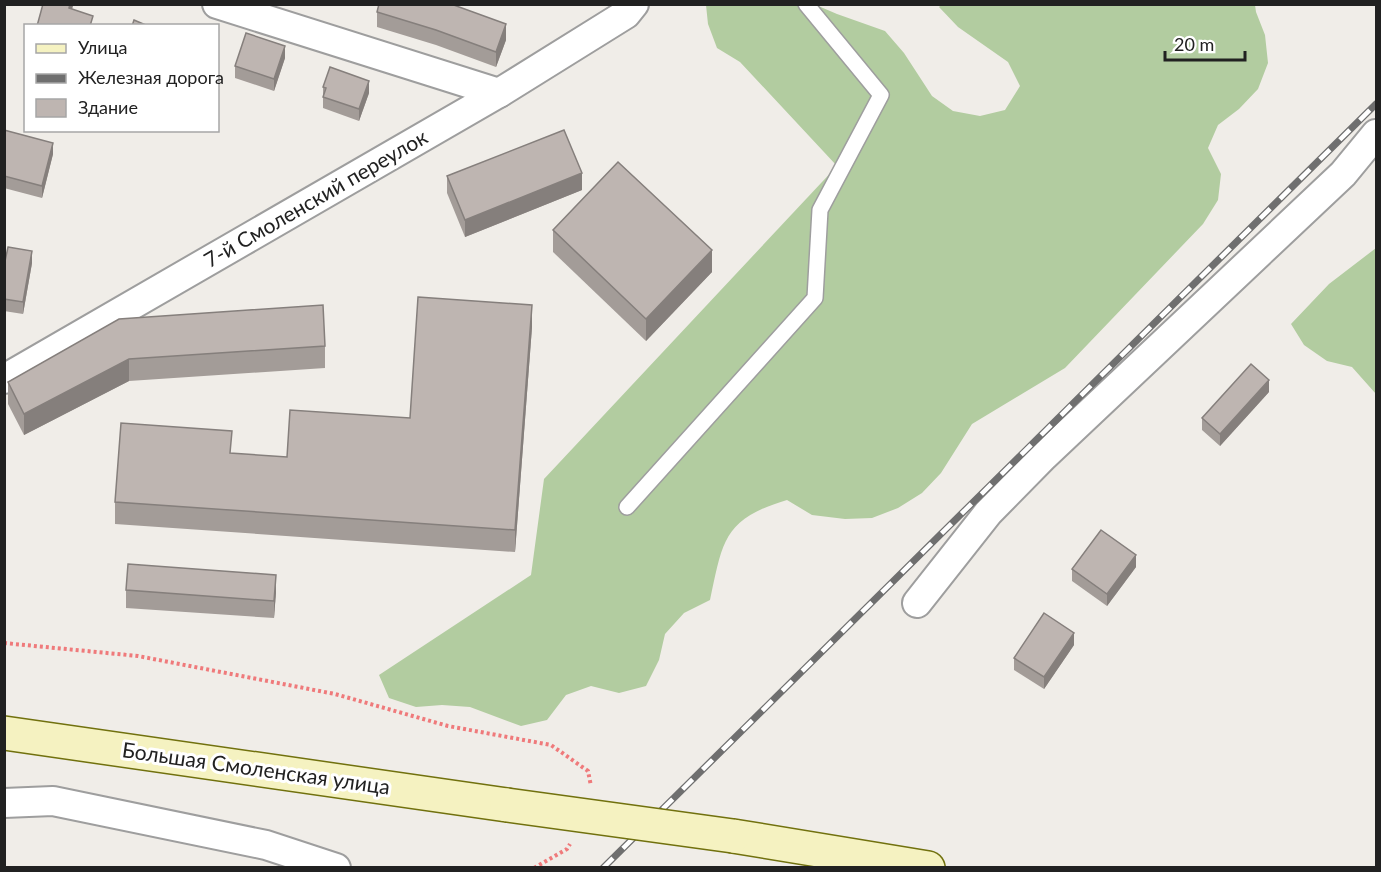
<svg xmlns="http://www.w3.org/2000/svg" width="1381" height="872" viewBox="0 0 1381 872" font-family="Lato,sans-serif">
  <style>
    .forest { fill: #b2cca0 }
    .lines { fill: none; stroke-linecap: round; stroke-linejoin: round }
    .lane-casing { stroke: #9e9e9e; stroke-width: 18 }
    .street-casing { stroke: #9e9e9e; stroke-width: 32 }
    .secondary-casing { stroke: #71710e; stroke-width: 36 }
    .path { stroke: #ef7a7b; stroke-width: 4; stroke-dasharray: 3 3; stroke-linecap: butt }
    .lane { stroke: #fff; stroke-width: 15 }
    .street { stroke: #fff; stroke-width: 28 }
    .secondary { stroke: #f5f2c1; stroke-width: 33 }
    .rail-casing { stroke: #6f6f6f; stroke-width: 7 }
    .rail { stroke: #fff; stroke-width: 4.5; stroke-dasharray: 14; stroke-linecap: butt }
    .secondary-bridge-casing { stroke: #71710e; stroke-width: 36; stroke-linecap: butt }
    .secondary-bridge { stroke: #f5f2c1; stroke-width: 33 }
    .wall { fill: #a39c98 }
    .shaded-wall { fill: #857f7c }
    .building { fill: #beb5b1; stroke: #857f7c; stroke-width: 1.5 }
    .labels { text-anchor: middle; stroke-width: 6; stroke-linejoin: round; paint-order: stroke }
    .street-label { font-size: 21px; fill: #212121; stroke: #fff }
  </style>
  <rect width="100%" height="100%" fill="#f0ede8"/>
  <g class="forest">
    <path d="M706,5h110l21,9 48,17 19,22 28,43 21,15 27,5 25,-6 15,-24 -12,-24 -50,-35 -19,-20 2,-2h314l1,7 9,23 3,28 -10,26 -19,20 -21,16 -10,23 13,26 -3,26 -15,24 -138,144 -93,56 -31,49 -19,20 -24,15 -26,10 -27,1 -33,-4 -25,-15c-64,19 -64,41 -77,100l-26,13 -19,21 -6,26 -13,26 -27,7 -28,-7 -25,9 -19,25 -26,6 -51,-19 -28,-2 -26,2 -27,-9 -10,-23 152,-100 13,-96 293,-313 -97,-104 -23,-14 -9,-24z"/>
    <polygon points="1376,248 1376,394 1352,367 1327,361 1304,345 1291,324 1329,284"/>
  </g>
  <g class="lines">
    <g class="lane-casing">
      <polyline id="lane" points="627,507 815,298 820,210 881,95 806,4"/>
    </g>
    <g class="street-casing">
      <g id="street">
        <polyline points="217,4 499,93"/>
        <polyline points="4,379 499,93 626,14 634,4"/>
        <polyline points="917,603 988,513 1044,456 1343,174 1376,134"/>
        <polyline points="4,803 53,801 266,845 336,868"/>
      </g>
    </g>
    <g class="secondary-casing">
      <g id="secondary">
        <polyline points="4,733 507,805"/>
        <polyline points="733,836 928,868"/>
      </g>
    </g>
    <g class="path">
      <polyline points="4,643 138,656 335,694 448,726 551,745 588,771 591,786"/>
      <polyline points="534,868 567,849 570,844"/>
    </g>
    <use href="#lane" class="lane"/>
    <use href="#street" class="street"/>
    <use href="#secondary" class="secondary"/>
    <g class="rail-casing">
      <polyline id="rail" points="603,868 1376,104"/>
    </g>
    <use href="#rail" class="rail"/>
    <g class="secondary-bridge-casing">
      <polyline id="secondary-bridge" points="507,805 733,836"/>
    </g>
    <use href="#secondary-bridge" class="secondary-bridge"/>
  </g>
  <g class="wall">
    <polygon points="377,12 506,40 496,67 436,45 377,27"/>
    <polygon points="285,58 274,91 235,78 235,66"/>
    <polygon points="323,87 369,93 359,121 323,108"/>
    <polygon points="4,130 53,154 42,198 4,188"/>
    <polygon points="447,176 582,190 465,237 447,193"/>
    <polygon points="553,230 712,272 646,341 553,252"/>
    <polygon points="32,263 23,314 4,311 4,266"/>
    <polygon points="119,319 325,346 325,368 129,381 24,435 8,404 8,382"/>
    <polygon points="532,327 515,552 115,524 115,502 287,457 410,418"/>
    <polygon points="1269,392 1220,446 1202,430 1202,418"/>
    <polygon points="1136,567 1107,606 1072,581 1072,569"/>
    <polygon points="126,590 276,592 274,618 126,608"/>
    <polygon points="1074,645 1044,689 1014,670 1014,658"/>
  </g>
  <g class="shaded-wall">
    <polygon points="70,4 73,4 73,6 69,20 69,8"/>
    <polygon points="506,24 506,40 496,67 496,52"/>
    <polygon points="285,46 285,58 274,91 274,79"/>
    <polygon points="369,81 369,93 359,121 359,109"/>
    <polygon points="53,143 53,154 42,198 42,186"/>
    <polygon points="582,173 582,190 465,237 465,220"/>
    <polygon points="712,250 712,272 646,341 646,319"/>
    <polygon points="32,251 32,263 23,314 23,302"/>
    <polygon points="532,305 532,327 515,552 515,530"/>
    <polygon points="129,359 129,381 24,435 24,414"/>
    <polygon points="1269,380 1269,392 1220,446 1220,434"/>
    <polygon points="1136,555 1136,567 1107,606 1107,594"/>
    <polygon points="276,575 276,592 274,618 274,601"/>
    <polygon points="1074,633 1074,645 1044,689 1044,677"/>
  </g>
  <g class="building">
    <polygon points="43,4 70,4 69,8 93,16 90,26 37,26"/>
    <polygon points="379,4 451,4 506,24 496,52 436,30 377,12"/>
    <polygon points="134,20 148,26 132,26"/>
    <polygon points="246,33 285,46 274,79 235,66"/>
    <polygon points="330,67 369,81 359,109 323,97 326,88 323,87"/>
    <polygon points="4,130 53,143 42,186 4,176"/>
    <polygon points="564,130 582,173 465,220 447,176"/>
    <polygon points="618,162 712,250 646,319 553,230"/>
    <polygon points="8,247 32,251 23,302 4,299 4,266"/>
    <polygon points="418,297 532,305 515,530 115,502 121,423 232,431 230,453 287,457 290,410 410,418"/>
    <polygon points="323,305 325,346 129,359 24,414 8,382 119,319"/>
    <polygon points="1251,364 1269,380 1220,434 1202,418"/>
    <polygon points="1101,530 1136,555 1107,594 1072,569"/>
    <polygon points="128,564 276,575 274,601 126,590"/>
    <polygon points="1044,613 1074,633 1044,677 1014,658"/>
  </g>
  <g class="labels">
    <g class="street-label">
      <text transform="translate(316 199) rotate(-30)" y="7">7-й Смоленский переулок</text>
      <text transform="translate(256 769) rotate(8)" y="7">Большая Смоленская улица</text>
    </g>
  </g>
  <rect width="1381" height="872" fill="none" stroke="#212121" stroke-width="12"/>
  <rect x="24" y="24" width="195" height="108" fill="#ffffff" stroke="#a6a6a6" stroke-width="1.5"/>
  <rect x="36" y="44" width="30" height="9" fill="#f5f2c1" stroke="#a6a6a6" stroke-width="1.5"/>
  <text x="78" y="54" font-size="18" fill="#212121">Улица</text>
  <rect x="36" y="74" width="30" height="9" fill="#6f6f6f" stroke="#a6a6a6" stroke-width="1.5"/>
  <text x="78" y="84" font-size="18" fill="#212121">Железная дорога</text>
  <rect x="36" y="99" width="30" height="18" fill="#beb5b1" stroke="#a6a6a6" stroke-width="1.5"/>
  <text x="78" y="114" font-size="18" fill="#212121">Здание</text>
  <path d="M1165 51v9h80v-9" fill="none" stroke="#212121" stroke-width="3"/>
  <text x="1174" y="51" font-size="18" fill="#212121" stroke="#ffffff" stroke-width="4.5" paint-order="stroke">20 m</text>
</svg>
